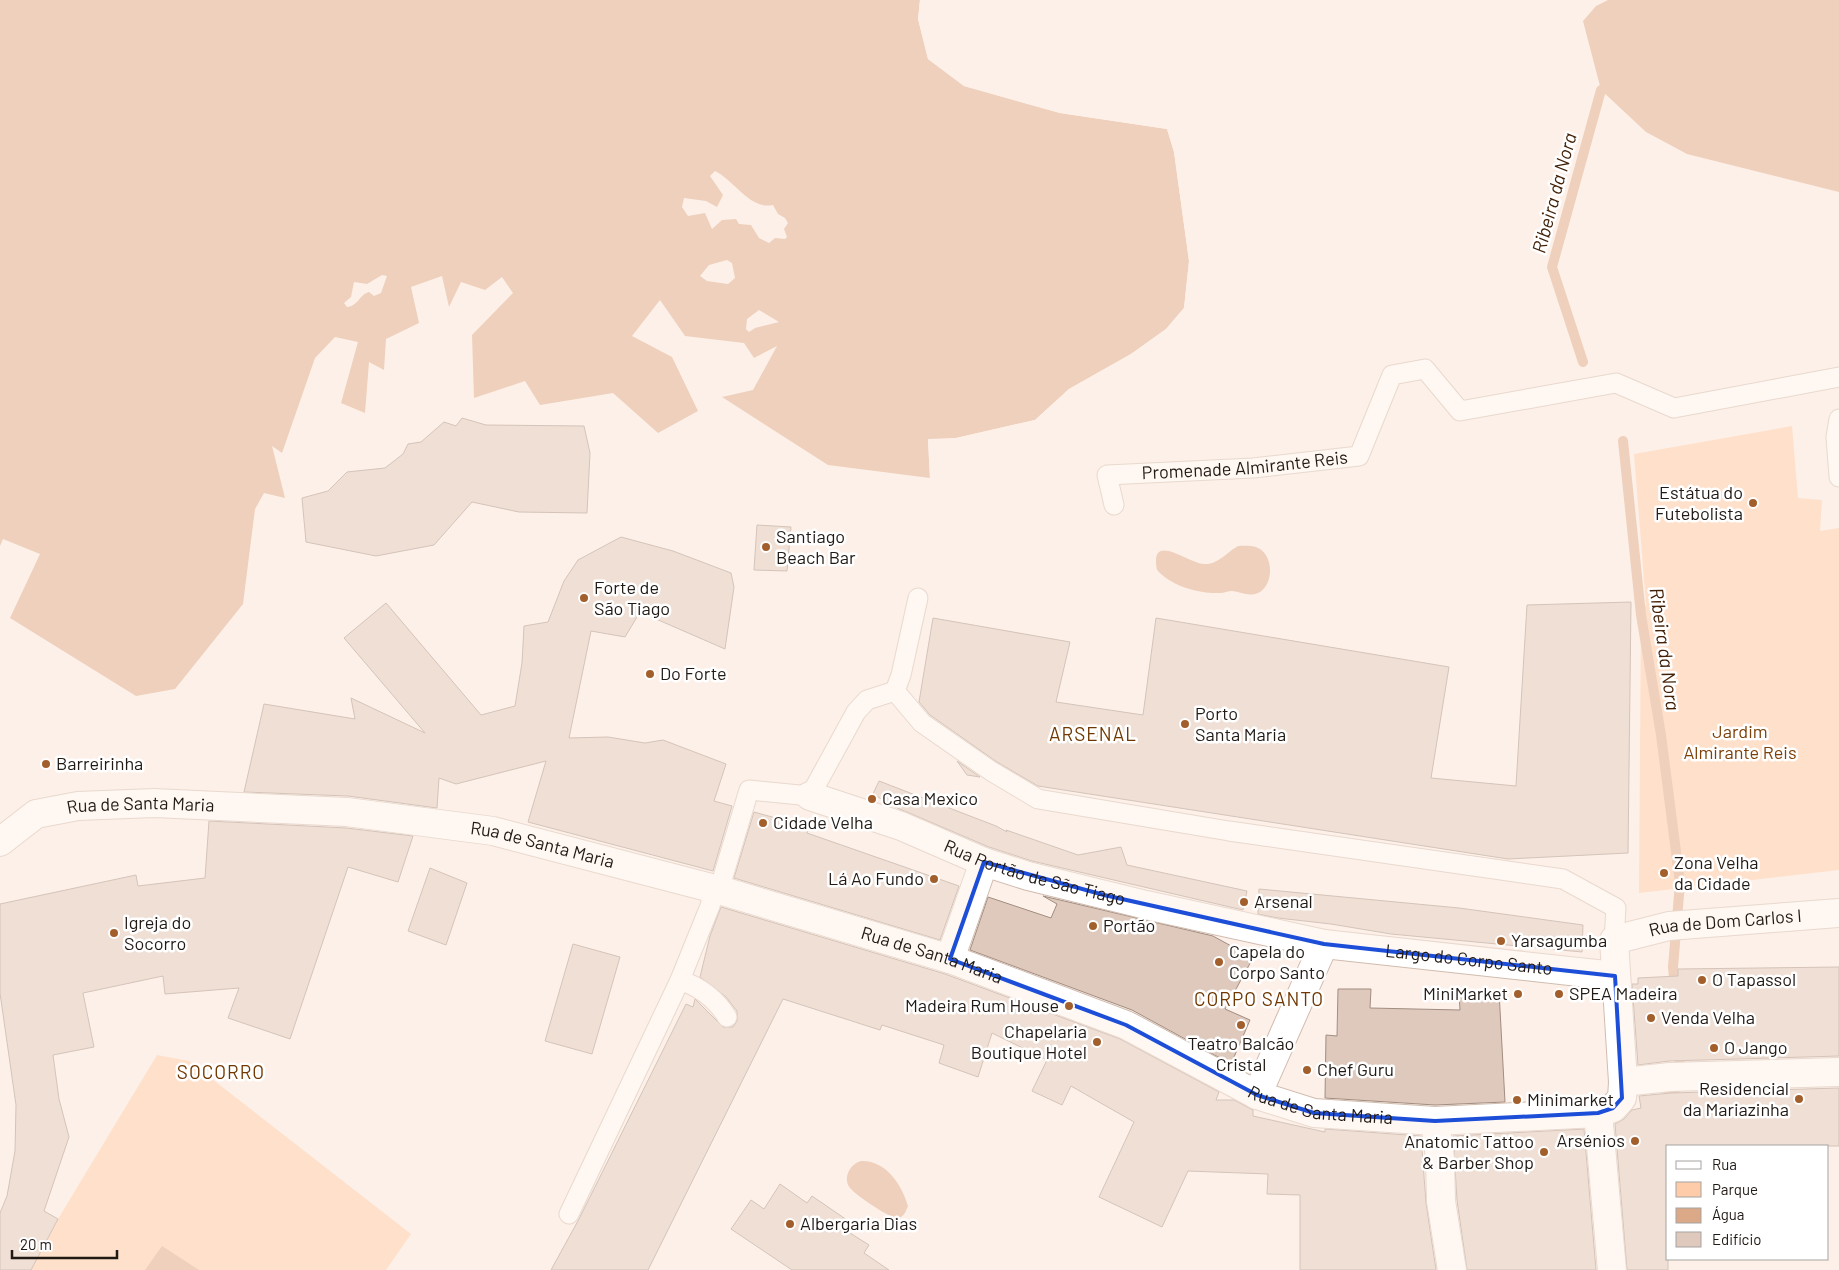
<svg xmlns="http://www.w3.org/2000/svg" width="1839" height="1270" viewBox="0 0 1839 1270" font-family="Barlow,sans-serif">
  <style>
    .green { fill: #ffcca9 }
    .water { fill: #dba987; fill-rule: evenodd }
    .pier { fill: #fdf0e8 }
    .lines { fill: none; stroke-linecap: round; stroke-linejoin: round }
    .stream { stroke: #dba987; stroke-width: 10 }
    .building { fill: #dec9bc; stroke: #a18d81 }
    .lane-casing { stroke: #d1bcaf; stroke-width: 21 }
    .street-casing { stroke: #d1bcaf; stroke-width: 30 }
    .lane { stroke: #fff; stroke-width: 19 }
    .street { stroke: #fff; stroke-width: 28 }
    .marked { fill: none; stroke: #1d4ed8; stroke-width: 4; stroke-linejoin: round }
    .poi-dot { fill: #a25f2c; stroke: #fff; stroke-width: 2 }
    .labels { text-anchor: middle; stroke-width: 5; stroke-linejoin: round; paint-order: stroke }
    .street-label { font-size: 18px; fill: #211914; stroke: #fff }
    .poi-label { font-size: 18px; fill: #211914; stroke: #fff; text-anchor: start }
    .park-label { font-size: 18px; fill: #7d4007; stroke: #fff }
    .water-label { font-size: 19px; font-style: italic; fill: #422107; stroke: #fff }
    .neighbourhood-label { font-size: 19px; letter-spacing: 1px; fill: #703700; stroke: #fff }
  </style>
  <rect width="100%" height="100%" fill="#fdf0e8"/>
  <g class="green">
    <polygon points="1792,426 1798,498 1822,500 1820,531 1839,528 1839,870 1639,893 1641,615 1646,604 1634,454"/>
    <polygon points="157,1055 189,1061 411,1234 386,1270 31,1270 58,1219"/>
  </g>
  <g class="water">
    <path d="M0,0h920l-2,19 10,40 36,27 96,27 107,16 7,23 15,109 -5,47 -18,21 -35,25 -62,35 -34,31 -79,18 -28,2 2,38 -102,-13 -106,-68 31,-7 24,-44 -23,12 -10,-15 -59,-7 -25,-36 -28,36 40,21 26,54 -40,22 -45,-40 -73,12 -15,-24 -51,17 -2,-63 41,-42 -11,-16 -17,13 -24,-8 -12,25 -7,-31 -31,11 8,36 -33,16 -2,31 -15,-8 -4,51 -24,-10 17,-61 -23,-5 -20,21 -33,95 -10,-7 13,52 -21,-5 -9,16 -12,95 -68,85 -39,7 -126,-78 30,-64 -37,-15 -3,7zM715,171c20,10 35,39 58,34l5,9 7,4 3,5 -4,6 3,8 -2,2 -10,-1 -6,5 -10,-5 -8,-13 -12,-1 -3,-5 -14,1 -10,9 -7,-16 -17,3 -6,-9 2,-9 22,3 11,6 6,-12 -13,-19zM727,260l5,3 3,15 -7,6 -21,-3 -7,-5 9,-11zM382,275l5,1 -6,17 -7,3 -5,-4c-9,2 -11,14 -22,15l-3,-4 7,-6 3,-15 13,2zM759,310l20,12 -24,6 -6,4 -3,-3 1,-10z"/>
    <polygon points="1608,0 1839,0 1839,192 1687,154 1646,132 1601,90 1583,21 1596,6"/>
    <path d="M1238,546c6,0 14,-1 20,2 16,7 16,38 0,45 -10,4 -17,-1 -26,-2 -4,0 -8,2 -12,2 -21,1 -49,-7 -63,-23 -8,-40 32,-6 47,-6 14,1 23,-12 34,-18z"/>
    <path d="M861,1161c25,-1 41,24 47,45 -2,5 -4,11 -10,12 -7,1 -41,-22 -47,-29 -9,-9 -2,-25 10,-28z"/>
    <polygon points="162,1246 199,1270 145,1270"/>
  </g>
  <polygon class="pier" points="920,0 923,0 920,19 930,57 966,84 1060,111 1169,127 1177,152 1192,261 1187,309 1167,331 1132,356 1071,391 1036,422 956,440 930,442 932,478 930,481 928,439 956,438 1035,420 1069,389 1131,354 1166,329 1184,308 1189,261 1174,152 1167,129 1060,113 964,86 928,59 918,19"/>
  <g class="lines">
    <g class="stream">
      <polyline points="1583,362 1552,267 1601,90"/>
      <polyline points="1623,441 1641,615 1661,735 1680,883 1673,967 1675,990"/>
      <polyline points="1668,1094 1681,1084 1679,1049"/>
    </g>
  </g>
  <g class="building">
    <polygon points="462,418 486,425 584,426 590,453 587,513 519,512 472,502 434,545 376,556 306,542 302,498 328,491 347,472 385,468 403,454 408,444 421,442 444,422 456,426"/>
    <polygon points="757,525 791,527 787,571 754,570"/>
    <polygon points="621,537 673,551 731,573 734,587 725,649 640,612 625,637 591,631 569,738 608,737 645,743 663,740 726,764 714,801 732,806 713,871 528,822 546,761 456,784 439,778 437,808 348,796 244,792 264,704 355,719 351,698 425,733 344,638 386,603 481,715 515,706 522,663 524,626 548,622 564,581 578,560"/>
    <polygon points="1631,602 1628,853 1508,859 1038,786 997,762 930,715 919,702 933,618 1070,642 1056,702 1143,715 1156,618 1449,667 1431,778 1516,786 1527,605"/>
    <polygon points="957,761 980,777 967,775"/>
    <polygon points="879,781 996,826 1007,832 1006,830 1078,855 1121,847 1127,865 1247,891 1243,910 1032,861 989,847 895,807 873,794"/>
    <polygon points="754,812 808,827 807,833 959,886 940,940 734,878"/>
    <polygon points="209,821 346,828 413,836 398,882 348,867 290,1039 228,1018 239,988 165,994 163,976 83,993 94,1047 53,1055 59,1099 69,1137 44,1211 58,1219 31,1270 0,1270 0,1213 7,1196 15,1151 16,1105 0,993 0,904 136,875 138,886 205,878"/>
    <polygon points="430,868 467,883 446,945 408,931"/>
    <polygon points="1259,889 1459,908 1583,925 1582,952 1391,934 1331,924 1278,918 1258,914"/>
    <polygon points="1043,896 1213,936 1253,958 1225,1009 1250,1020 1231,1064 1132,1010 970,950 988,897 1051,918 1057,904"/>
    <polygon points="721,907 945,974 1120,1039 1219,1092 1216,1100 1234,1100 1253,1110 1253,1116 1325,1132 1325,1129 1421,1136 1426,1203 1436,1270 1300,1270 1300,1195 1267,1194 1268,1174 1188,1171 1162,1227 1099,1197 1134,1122 1071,1086 1062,1105 1032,1091 1047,1060 992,1033 978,1077 939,1063 944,1045 882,1025 880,1030 783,999 648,1270 551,1270 579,1219 686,1004 693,1007 695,999 723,1027 733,1027 737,1021 737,1011 726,997 700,977 710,936"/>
    <polygon points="573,944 620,957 592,1054 545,1041"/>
    <polygon points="1839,967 1839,1056 1669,1061 1638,1065 1632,984 1638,984 1638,978 1678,976 1678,969"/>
    <polygon points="1338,989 1371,989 1370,1008 1460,1010 1459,992 1499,991 1505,1102 1435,1105 1325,1098 1326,1035 1337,1036"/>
    <polygon points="1839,1088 1839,1146 1668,1146 1668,1270 1627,1270 1615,1124 1624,1119 1632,1110 1641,1108 1639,1096 1671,1093"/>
    <polygon points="1584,1129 1596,1270 1467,1270 1457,1200 1453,1136"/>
    <polygon points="780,1184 807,1203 812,1196 847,1220 842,1228 869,1245 864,1253 889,1270 792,1270 731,1229 751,1200 764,1209"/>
  </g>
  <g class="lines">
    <g class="lane-casing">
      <g id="lane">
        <polyline points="1839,419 1836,437 1839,477"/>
        <path id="s1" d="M1114,505l-7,-30 146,-7 106,-12 33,-81 33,-6 35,42 156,-28 58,25 165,-31"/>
        <polyline points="895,691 922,723 991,771 1038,799 1229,831 1563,879 1616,908 1614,940"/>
        <polyline points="895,691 901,675 918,598"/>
        <polyline points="719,890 749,790 810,796 856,712 867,700 895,691"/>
        <path d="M680,980c20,7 36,19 47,37"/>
        <polyline points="569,1214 680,980 710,906 714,889"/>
      </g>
    </g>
    <g class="street-casing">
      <g id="street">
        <path id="s2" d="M810,796l91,30 83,36 44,14 118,29 178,39 291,32"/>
        <path id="s3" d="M0,842l36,-28 42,-8 76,-3 193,9 146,19 226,59 231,69 176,66 131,70 57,18 121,8 163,-8 15,-5 9,-10 1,-16 -9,-142 55,-14 170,-13"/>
        <polyline points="950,959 984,862"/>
        <polyline points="1623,1082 1670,1077 1839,1072"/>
        <polyline points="1257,1095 1324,944"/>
        <polyline points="1598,1113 1612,1270"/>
        <polyline points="1435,1121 1440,1158 1441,1201 1452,1270"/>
      </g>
    </g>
    <use href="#lane" class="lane"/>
    <use href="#street" class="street"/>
  </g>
  <path d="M0 0H1839V1270H0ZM984,862l120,33 220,49 291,32 7,122 -9,10 -15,5 -163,8 -121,-8 -57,-18 -131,-70 -176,-66z" fill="#fdf0e8" fill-opacity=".55" fill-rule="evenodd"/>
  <path class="marked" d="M984,862l120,33 220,49 291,32 7,122 -9,10 -15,5 -163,8 -121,-8 -57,-18 -131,-70 -176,-66z"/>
  <g class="poi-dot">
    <circle cx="1753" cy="503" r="5"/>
    <circle cx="766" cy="547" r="5"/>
    <circle cx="584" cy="598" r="5"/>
    <circle cx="650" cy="674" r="5"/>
    <circle cx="1185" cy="724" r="5"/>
    <circle cx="46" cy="764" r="5"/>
    <circle cx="872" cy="799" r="5"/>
    <circle cx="763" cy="823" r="5"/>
    <circle cx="1664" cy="873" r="5"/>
    <circle cx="934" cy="879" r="5"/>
    <circle cx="1244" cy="902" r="5"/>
    <circle cx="1093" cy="926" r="5"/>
    <circle cx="114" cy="933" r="5"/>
    <circle cx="1501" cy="941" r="5"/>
    <circle cx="1219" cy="962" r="5"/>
    <circle cx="1702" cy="980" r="5"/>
    <circle cx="1518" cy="994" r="5"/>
    <circle cx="1559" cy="994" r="5"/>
    <circle cx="1069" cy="1006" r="5"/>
    <circle cx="1651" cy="1018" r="5"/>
    <circle cx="1241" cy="1025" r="5"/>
    <circle cx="1097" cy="1042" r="5"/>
    <circle cx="1714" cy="1048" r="5"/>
    <circle cx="1307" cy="1070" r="5"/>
    <circle cx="1799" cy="1099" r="5"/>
    <circle cx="1517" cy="1100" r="5"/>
    <circle cx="1635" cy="1141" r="5"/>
    <circle cx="1544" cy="1152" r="5"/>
    <circle cx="790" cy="1224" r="5"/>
  </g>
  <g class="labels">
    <g class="street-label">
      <text dy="6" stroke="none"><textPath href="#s1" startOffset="169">Promenade Almirante Reis</textPath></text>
      <text dy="6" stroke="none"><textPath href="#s3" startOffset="151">Rua de Santa Maria</textPath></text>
      <text dy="6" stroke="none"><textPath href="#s3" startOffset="556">Rua de Santa Maria</textPath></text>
      <text dy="6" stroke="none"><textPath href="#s2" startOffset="238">Rua Portão de São Tiago</textPath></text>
      <text dy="6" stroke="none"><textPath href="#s3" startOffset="1961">Rua de Dom Carlos I</textPath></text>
      <text dy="6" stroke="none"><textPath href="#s3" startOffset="961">Rua de Santa Maria</textPath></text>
      <text dy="6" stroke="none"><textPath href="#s2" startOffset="682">Largo do Corpo Santo</textPath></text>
      <text dy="6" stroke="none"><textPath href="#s3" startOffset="1381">Rua de Santa Maria</textPath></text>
    </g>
    <g class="poi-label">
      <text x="1743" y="499" text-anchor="end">Estátua do<tspan x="1743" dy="21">Futebolista</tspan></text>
      <text x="776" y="543">Santiago<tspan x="776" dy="21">Beach Bar</tspan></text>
      <text x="594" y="594">Forte de<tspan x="594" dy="21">São Tiago</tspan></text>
      <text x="660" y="680">Do Forte</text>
      <text x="1195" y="720">Porto<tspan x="1195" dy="21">Santa Maria</tspan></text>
      <text x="56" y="770">Barreirinha</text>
      <text x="882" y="805">Casa Mexico</text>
      <text x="773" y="829">Cidade Velha</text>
      <text x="1674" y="869">Zona Velha<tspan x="1674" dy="21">da Cidade</tspan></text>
      <text x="924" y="885" text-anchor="end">Lá Ao Fundo</text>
      <text x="1254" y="908">Arsenal</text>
      <text x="124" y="929">Igreja do<tspan x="124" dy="21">Socorro</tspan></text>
      <text x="1103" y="932">Portão</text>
      <text x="1511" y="947">Yarsagumba</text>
      <text x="1229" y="958">Capela do<tspan x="1229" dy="21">Corpo Santo</tspan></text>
      <text x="1712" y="986">O Tapassol</text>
      <text x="1508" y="1000" text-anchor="end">MiniMarket</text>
      <text x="1569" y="1000">SPEA Madeira</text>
      <text x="1059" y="1012" text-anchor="end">Madeira Rum House</text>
      <text x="1661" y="1024">Venda Velha</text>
      <text x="1087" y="1038" text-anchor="end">Chapelaria<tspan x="1087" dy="21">Boutique Hotel</tspan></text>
      <text x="1241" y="1050" text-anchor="middle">Teatro Balcão<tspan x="1241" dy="21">Cristal</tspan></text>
      <text x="1724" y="1054">O Jango</text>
      <text x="1317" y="1076">Chef Guru</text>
      <text x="1789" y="1095" text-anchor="end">Residencial<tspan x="1789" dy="21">da Mariazinha</tspan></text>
      <text x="1527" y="1106">Minimarket</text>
      <text x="1625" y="1147" text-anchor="end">Arsénios</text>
      <text x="1534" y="1148" text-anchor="end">Anatomic Tattoo<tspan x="1534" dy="21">&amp; Barber Shop</tspan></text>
      <text x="800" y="1230">Albergaria Dias</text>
    </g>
    <g class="park-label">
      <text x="1740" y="738">Jardim<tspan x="1740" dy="21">Almirante Reis</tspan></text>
    </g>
    <g class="water-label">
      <text transform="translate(1554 193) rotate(-75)" y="7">Ribeira da Nora</text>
      <text transform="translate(1665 649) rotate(82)" y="7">Ribeira da Nora</text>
    </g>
    <g class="neighbourhood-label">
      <text x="1093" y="741">ARSENAL</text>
      <text x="1259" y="1006">CORPO SANTO</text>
      <text x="221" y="1079">SOCORRO</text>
    </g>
  </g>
  <rect x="1666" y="1145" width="162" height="115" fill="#ffffff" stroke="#a6a3a1"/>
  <rect x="1676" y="1161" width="25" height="8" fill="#ffffff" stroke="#a6a3a1"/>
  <text x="1712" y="1170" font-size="15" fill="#211914">Rua</text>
  <rect x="1676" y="1182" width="25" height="15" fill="#ffcca9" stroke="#a6a3a1"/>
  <text x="1712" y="1195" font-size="15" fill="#211914">Parque</text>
  <rect x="1676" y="1208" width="25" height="15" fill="#dba987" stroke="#a6a3a1"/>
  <text x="1712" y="1220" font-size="15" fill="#211914">Água</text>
  <rect x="1676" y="1232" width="25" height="15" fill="#dec9bc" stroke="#a6a3a1"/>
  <text x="1712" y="1245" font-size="15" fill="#211914">Edifício</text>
  <path d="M12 1250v8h105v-8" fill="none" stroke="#211914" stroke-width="2.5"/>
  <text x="20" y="1250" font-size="15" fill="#211914" stroke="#ffffff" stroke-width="4" paint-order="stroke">20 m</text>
</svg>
